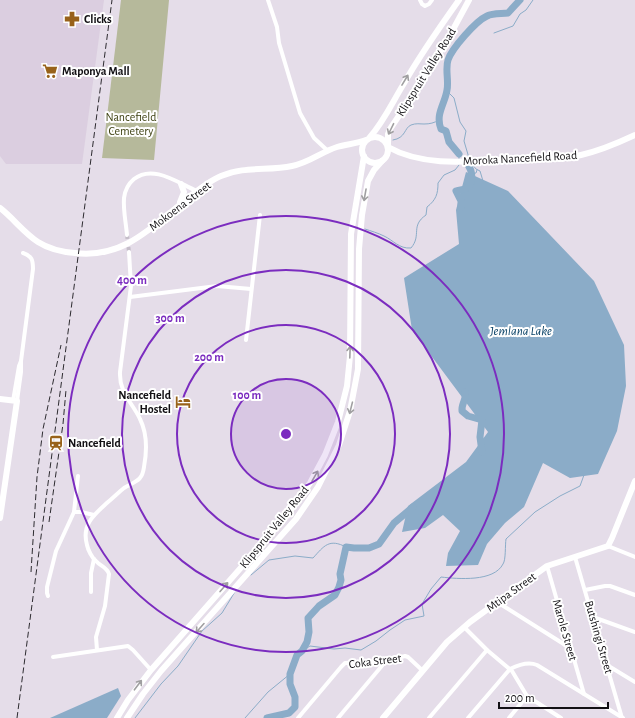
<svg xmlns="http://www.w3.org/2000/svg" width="635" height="718" viewBox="0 0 635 718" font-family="'Alegreya Sans',sans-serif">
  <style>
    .built { fill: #dbcee0 }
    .green { fill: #b6b99b }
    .water { fill: #8bacc8 }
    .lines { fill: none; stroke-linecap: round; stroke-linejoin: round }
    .stream { stroke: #8bacc8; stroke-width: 1 }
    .river { stroke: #8bacc8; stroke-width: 7 }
    .street-tunnel { stroke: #c5bec9; stroke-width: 4; stroke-dasharray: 4 2; stroke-linecap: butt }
    .street { stroke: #fff; stroke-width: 4 }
    .secondary { stroke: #fff; stroke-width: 6 }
    .rail { stroke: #2d2b30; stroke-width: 1; stroke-dasharray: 6 3; stroke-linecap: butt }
    .oneway { stroke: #a09fa1 }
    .ring { fill: none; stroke: #7b2cbf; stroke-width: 2 }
    .labels { text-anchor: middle; stroke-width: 4; stroke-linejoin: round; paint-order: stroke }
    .poi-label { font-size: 12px; font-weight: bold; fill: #121014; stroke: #fff; text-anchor: start }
    .street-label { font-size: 12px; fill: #121014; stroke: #fff }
    .park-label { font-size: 12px; fill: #3d4011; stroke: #fff }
    .water-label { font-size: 13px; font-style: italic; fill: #094267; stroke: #fff }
    .centre { fill: #7b2cbf; stroke: #fff; stroke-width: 2 }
    .ring-label { font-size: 12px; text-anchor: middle; font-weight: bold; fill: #7b2cbf; stroke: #fff; stroke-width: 4; stroke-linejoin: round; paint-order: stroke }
  </style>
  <rect width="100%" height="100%" fill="#e5dde9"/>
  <polygon class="built" points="0,0 104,0 82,164 6,164 0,156"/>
  <polygon class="green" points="121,0 169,0 154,160 102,158"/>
  <g class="water">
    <polygon points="466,172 508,191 594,281 624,345 626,386 617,431 598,474 570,478 543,463 524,507 505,523 487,544 478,565 446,566 448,553 460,531 443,515 425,528 402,532 408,506 466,462 488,432 412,330 404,278 459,244 456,210"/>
    <polygon points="118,688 121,696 107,718 50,718"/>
  </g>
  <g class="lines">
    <g class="stream">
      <polyline points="494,33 513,26 520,14 526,10 533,0"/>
      <polyline points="447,91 454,98 460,122 466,131 464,141 469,158"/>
      <polyline points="443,129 445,137 449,142"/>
      <path d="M393,140c13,-2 11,-12 18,-15 5,-2 9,-1 13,-1 6,0 10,-1 15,-4"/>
      <polyline points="459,160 459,154"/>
      <polyline points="472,164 476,169 480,171 483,181"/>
      <polyline points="471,174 476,173 477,170"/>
      <path d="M365,229c6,2 13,4 19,7 9,4 15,13 27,12 11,-13 -1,-22 15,-33l1,-8c9,-7 11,-13 11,-24l6,-8 11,-5 4,-5"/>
      <path d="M251,575l18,-15 26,-4 18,2c11,-12 16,-20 33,-11"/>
      <path d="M302,651l8,-5 24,3 11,-1 16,2 15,-9 14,-11 15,-10 19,-4 -2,-12 9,-15 10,-12c17,2 53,5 62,-13 3,-4 2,-19 3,-25l29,-27 25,-16 20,-10 4,-11"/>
      <polyline points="135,718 161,684 178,666 202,631 222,613 236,590"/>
      <polyline points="245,718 268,692 290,674"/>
    </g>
    <g class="river">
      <path d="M459,154l-10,-12 -3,-11 -5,-2c-6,-15 4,-25 6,-39 2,-9 -2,-21 1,-30 4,-12 28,-39 39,-44 6,-3 15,-2 21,-3l12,-13"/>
      <path d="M461,207v-6l-5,-10c3,-1 9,-1 12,-4 6,-5 4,-17 0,-22"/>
      <path d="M465,392c2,7 -4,12 -3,19l6,5 14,4 -2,17 2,15"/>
      <polyline points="267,718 289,713 295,707 295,697 290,684 290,674 297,655 302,651 307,642 309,632 308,618 319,606 335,595 339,587 341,580 340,574 346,547 354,548 369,548 379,544 394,523 413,507"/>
    </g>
    <polyline class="street-tunnel" points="127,235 129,252"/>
    <g class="street">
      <polyline points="268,0 277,27 279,43 300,113 314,138 328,151"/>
      <polyline points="420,0 422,4 425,6 429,4 432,0"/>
      <path d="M127,235c-1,-12 -4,-25 -3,-37 1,-8 4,-14 10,-19 19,-15 44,4 63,12"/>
      <polyline points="130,297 217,286 251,289"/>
      <polyline points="246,340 260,215"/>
      <path d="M13,401l6,-35 2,-5 12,-92c0,-9 -1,-13 -10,-16"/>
      <polyline points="17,401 21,372 21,361"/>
      <polyline points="74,512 78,476"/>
      <polyline points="608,546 635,557"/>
      <polyline points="575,557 622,718"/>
      <polyline points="547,566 584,694"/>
      <polyline points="585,590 605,586 610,586 635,595"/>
      <polyline points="91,592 91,573 94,559"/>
      <polyline points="48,596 47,593 47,587 56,551 74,512 81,512 94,515"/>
      <polyline points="497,602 570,648"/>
      <polyline points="593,617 635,632"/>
      <polyline points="464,627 487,650 512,671 527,696 561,718"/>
      <path d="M97,650l-1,-13 9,-31 4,-32c-2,-7 -9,-8 -13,-13 -4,-3 -8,-11 -9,-16 -6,-21 8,-31 21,-43 6,-5 11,-10 16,-14 11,-7 18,-6 20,-21 3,-16 3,-34 -4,-48 -8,-17 -21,-26 -20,-47l11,-86 -2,-34"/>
      <polyline points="53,657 128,646 133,650 151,670"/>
      <polyline points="607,665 635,682"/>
      <polyline points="298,718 341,667 345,663 386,661 405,656 408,657 423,671"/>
      <polyline points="338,718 386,661"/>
      <polyline points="429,718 487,650"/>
      <path d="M468,718l42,-49c8,-4 18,-8 27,-4l86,53"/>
      <polyline points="509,718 527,696"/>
    </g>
    <g class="secondary">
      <circle cx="375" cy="150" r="13"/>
      <path d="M370,137c14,-16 22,-34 33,-52 17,-30 36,-57 56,-85"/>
      <polyline points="388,146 388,134 390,129 425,77 449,37 469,0"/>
      <path d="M388,147c37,21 85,14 126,12 22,0 45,1 67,-4 18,-4 37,-12 54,-20"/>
      <polyline points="180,202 184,192 181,184"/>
      <path d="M0,208c13,10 24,25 38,34 11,7 24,10 37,11 49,6 78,-27 113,-55 10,-8 21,-17 33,-22 23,-10 47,-5 71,-10 17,-3 29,-14 45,-19 9,-3 19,-3 29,-7"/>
      <polyline points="0,399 17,401 0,518"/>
      <polyline points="117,718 128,700 151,670 288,514 310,483 325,455 338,422 347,386 350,356 351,234 364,156"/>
      <polyline points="127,718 143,694 161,671 296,519 318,487 339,445 350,411 358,369 359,249 362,215 368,181 374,170 382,161"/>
      <polyline points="383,718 447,642 470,622 547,566 608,546 612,538 635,481"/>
    </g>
    <g class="rail">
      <polyline points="49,522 63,424 66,390"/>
      <polyline points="31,572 37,477 43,429 61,345"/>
      <polyline points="17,718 112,0"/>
    </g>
  </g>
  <defs><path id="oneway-shaft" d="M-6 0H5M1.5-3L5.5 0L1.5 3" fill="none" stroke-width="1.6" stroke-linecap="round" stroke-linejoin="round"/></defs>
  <g class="oneway">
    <use href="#oneway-shaft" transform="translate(405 80) rotate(-59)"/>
    <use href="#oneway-shaft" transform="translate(391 129) rotate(116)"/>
    <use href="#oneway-shaft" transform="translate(365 195) rotate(100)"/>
    <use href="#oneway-shaft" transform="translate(350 352) rotate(-88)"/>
    <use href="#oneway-shaft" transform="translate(351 408) rotate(104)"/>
    <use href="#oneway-shaft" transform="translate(315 476) rotate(-60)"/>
    <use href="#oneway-shaft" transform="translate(224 587) rotate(-49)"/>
    <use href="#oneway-shaft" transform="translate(200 628) rotate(132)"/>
    <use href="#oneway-shaft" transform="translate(138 685) rotate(-53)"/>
  </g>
  <circle cx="286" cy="434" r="55" fill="#7b2cbf" fill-opacity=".12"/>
  <g class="ring">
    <circle cx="286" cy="434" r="55"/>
    <circle cx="286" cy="434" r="109"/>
    <circle cx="286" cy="434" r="164"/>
    <circle cx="286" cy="434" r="218"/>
  </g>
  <defs>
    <g id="pharmacy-bare" transform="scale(1.2)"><path d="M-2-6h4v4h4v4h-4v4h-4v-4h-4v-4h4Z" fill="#98621a" stroke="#fff" stroke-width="2.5" paint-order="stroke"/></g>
    <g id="supermarket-bare" transform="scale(1.2)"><path d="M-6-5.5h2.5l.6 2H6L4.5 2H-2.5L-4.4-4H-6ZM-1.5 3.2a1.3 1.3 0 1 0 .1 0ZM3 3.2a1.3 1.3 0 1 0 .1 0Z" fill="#98621a" stroke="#fff" stroke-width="2.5" paint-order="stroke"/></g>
    <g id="hotel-bare" transform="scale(1.2)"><path d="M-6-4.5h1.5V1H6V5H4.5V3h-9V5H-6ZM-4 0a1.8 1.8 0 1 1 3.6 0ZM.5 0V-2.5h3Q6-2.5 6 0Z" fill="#98621a" stroke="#fff" stroke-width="2.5" paint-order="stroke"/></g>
    <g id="station-bare" transform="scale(1.2)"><path d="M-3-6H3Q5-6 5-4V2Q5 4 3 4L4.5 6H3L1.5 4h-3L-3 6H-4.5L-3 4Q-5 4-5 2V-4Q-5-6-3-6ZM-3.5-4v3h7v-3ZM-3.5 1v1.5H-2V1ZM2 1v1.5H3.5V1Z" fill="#98621a" stroke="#fff" stroke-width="2.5" paint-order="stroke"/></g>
  </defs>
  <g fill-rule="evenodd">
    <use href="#pharmacy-bare" x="72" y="19"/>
    <use href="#supermarket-bare" x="50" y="71"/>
    <use href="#hotel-bare" x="183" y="402"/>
    <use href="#station-bare" x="56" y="443"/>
  </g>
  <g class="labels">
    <g class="poi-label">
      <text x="84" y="23">Clicks</text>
      <text x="62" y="75">Maponya Mall</text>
      <text x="171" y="399" text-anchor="end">Nancefield<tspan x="171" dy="14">Hostel</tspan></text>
      <text x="68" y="447">Nancefield</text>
    </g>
    <g class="street-label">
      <text transform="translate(426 72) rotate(-58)" y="4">Klipspruit Valley Road</text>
      <text transform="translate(520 158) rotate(-3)" y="4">Moroka Nancefield Road</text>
      <text transform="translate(180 206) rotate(-37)" y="4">Mokoena Street</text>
      <text transform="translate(274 527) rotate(-51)" y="4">Klipspruit Valley Road</text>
      <text transform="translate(511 592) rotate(-36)" y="4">Mtipa Street</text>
      <text transform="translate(565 630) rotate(74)" y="4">Marole Street</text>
      <text transform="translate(599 637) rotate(74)" y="4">Butshingi Street</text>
      <text transform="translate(375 661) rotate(-7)" y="4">Coka Street</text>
    </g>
    <g class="park-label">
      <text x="131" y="121">Nancefield<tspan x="131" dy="14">Cemetery</tspan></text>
    </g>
    <g class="water-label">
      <text x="521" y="335">Jemlana Lake</text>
    </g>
  </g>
  <circle cx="286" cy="434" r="6" class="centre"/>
  <g class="ring-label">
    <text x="132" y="284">400 m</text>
    <text x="170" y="322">300 m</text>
    <text x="209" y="361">200 m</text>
    <text x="247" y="399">100 m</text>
  </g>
  <path d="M499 702v6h109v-6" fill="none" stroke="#121014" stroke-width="2"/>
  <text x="505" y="702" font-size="12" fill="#121014" stroke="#ffffff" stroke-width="3" paint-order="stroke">200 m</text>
</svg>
